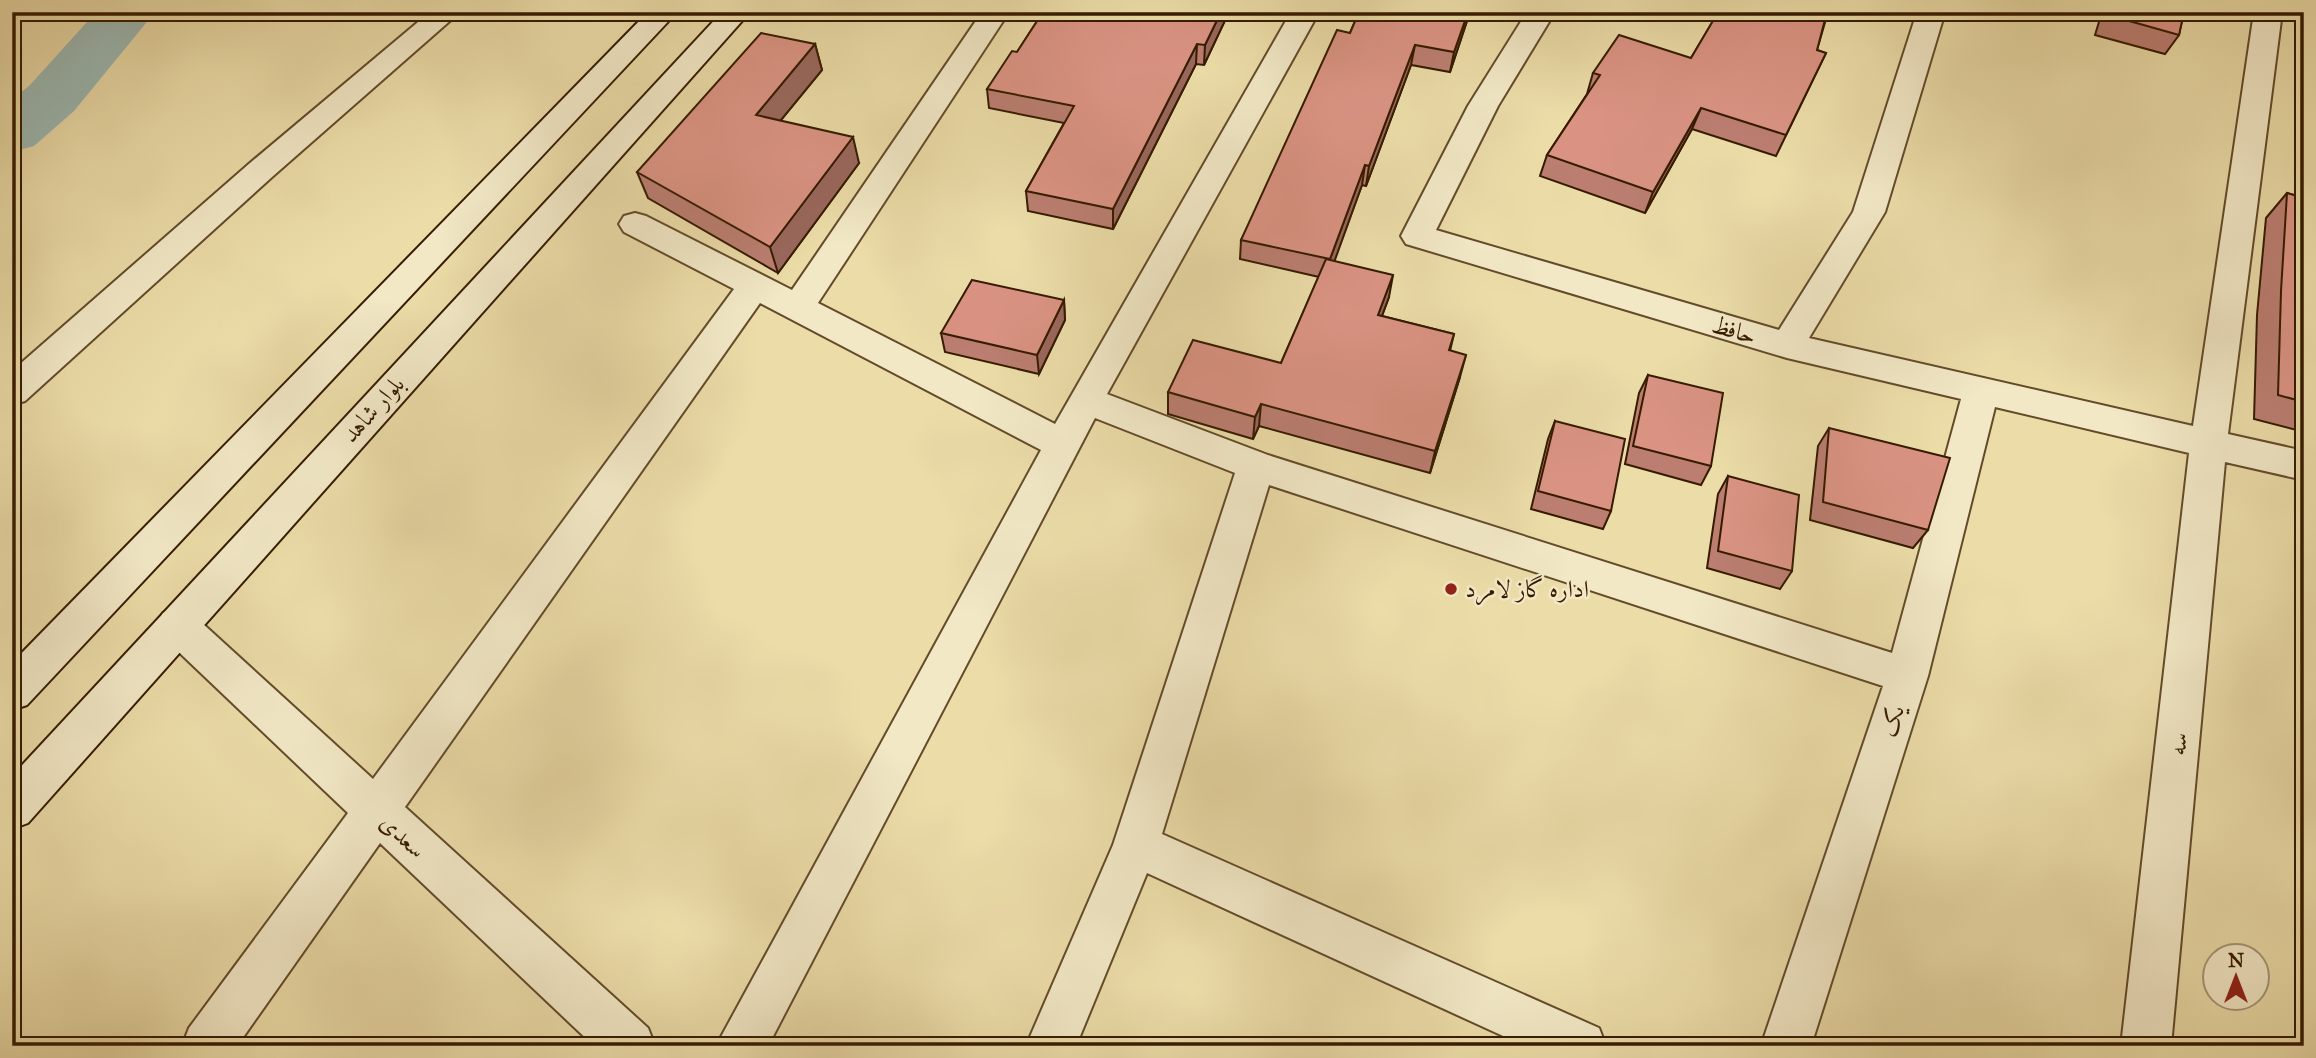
<svg xmlns="http://www.w3.org/2000/svg" width="2316" height="1058" viewBox="0 0 2316 1058" font-family="'IM FELL Great Primer',Amiri,serif">
  <style>
    .lines { fill: none; stroke-linecap: round; stroke-linejoin: round }
    .river { fill: #9cb9b3; fill-rule: evenodd }
    .minor-casing { stroke: #634b2a; stroke-width: 4 }
    .secondary-casing { stroke: #361b00; stroke-width: 4 }
    .minor { fill: #f2e8c6; fill-rule: evenodd }
    .secondary { fill: #f2e8c6; fill-rule: evenodd }
    .wall { fill: #bb7e71; stroke: #361b00; stroke-width: 2 }
    .shaded-wall { fill: #99675c; stroke: #361b00; stroke-width: 2 }
    .building { fill: #da9383; stroke: #361b00; stroke-width: 2 }
    .poi-dot { fill: #8f2418; stroke: #f2e8c6; stroke-width: 2.5 }
    .labels { text-anchor: middle; stroke-width: 5; stroke-linejoin: round; paint-order: stroke }
    .street-label { font-size: 24px; fill: #361b00; stroke: #f2e8c6 }
    .poi-label { font-size: 24px; fill: #361b00; stroke: #f2e8c6; text-anchor: start }
  </style>
  <rect width="100%" height="100%" fill="#ebdca8"/>
  <filter id="stains"><feTurbulence type="fractalNoise" baseFrequency=".00286" numOctaves="4"/><feColorMatrix values="0 0 0 0 .2 0 0 0 0 .09 0 0 0 0 .02 0 0 0 .5 -.17"/></filter>
  <radialGradient id="worn" r=".72"><stop offset=".6" stop-color="#630" stop-opacity="0"/><stop offset="1" stop-color="#630" stop-opacity=".3"/></radialGradient>
  <g class="lines">
    <polygon class="river" points="96,12 155,12 74,111 34,146 12,152 12,100 30,85"/>
    <g class="minor-casing">
      <g id="minor">
        <polygon points="430,12 460,12 272,177 25,401 12,405 12,371 250,163"/>
        <polygon points="982,12 1009,12 818,303 1055,424 1291,12 1319,12 1107,394 1268,455 1892,653 1961,399 1787,358 1406,244 1401,236 1468,106 1527,12 1555,12 1498,106 1436,230 1779,330 1853,212 1917,12 1945,12 1885,212 1809,338 2193,426 2254,12 2282,12 2228,434 2304,451 2304,480 2225,462 2171,1046 2121,1046 2189,453 1995,407 1928,676 1811,1046 1761,1046 1883,686 1269,485 1162,834 1599,1028 1606,1046 1525,1046 1147,873 1076,1046 1026,1046 1113,845 1235,473 1095,418 768,1046 716,1046 1041,450 760,303 405,807 648,1028 655,1046 594,1046 380,843 237,1046 182,1046 189,1028 348,813 163,637 157,625 163,613 177,608 191,613 373,779 734,289 624,232 619,224 624,216 635,213 646,216 792,290"/>
      </g>
    </g>
    <g class="secondary-casing">
      <g id="secondary">
        <polygon points="648,12 677,12 27,705 12,710 12,663"/>
        <polygon points="722,12 750,12 28,823 12,829 12,776"/>
      </g>
    </g>
    <use href="#minor" class="minor"/>
    <use href="#secondary" class="secondary"/>
  </g>
  <g class="wall">
    <polygon points="927,12 964,12 959,19"/>
    <polygon points="1043,12 1229,12 1204,65 1196,64 1113,229 1028,211 1026,191 1064,123 989,108 987,89 1017,52"/>
    <polygon points="1359,12 1470,12 1450,72 1411,65 1366,186 1362,185 1334,261 1389,297 1382,316 1454,334 1450,351 1460,377 1430,473 1259,426 1253,439 1168,414 1168,392 1281,363 1319,277 1240,259 1241,240 1350,33"/>
    <polygon points="1716,12 1828,12 1817,50 1826,53 1776,156 1692,129 1645,213 1540,176 1547,155 1587,94 1593,73 1691,58 1713,21"/>
    <polygon points="2102,12 2184,12 2179,35 2165,54 2095,35"/>
    <polygon points="815,44 822,70 780,121 859,163 778,273 648,198 637,172"/>
    <polygon points="2287,193 2304,198 2304,432 2254,419 2257,315 2266,218"/>
    <polygon points="1064,300 1065,320 1039,374 945,352 941,333"/>
    <polygon points="1648,375 1711,466 1701,485 1625,464 1639,393"/>
    <polygon points="1555,421 1611,511 1603,529 1531,509 1548,439"/>
    <polygon points="1829,428 1928,530 1913,548 1810,520 1818,446"/>
    <polygon points="1728,476 1792,571 1780,589 1707,568 1718,494"/>
  </g>
  <g class="shaded-wall">
    <polygon points="958,12 964,12 959,19"/>
    <polygon points="1221,12 1229,12 1204,65 1205,45"/>
    <polygon points="1468,12 1470,12 1450,72 1454,52"/>
    <polygon points="815,44 822,70 763,142 756,115"/>
    <polygon points="1197,44 1196,64 1113,229 1113,209"/>
    <polygon points="1415,45 1411,65 1366,186 1369,166"/>
    <polygon points="1701,108 1692,129 1645,213 1653,192"/>
    <polygon points="853,137 859,163 778,273 770,247"/>
    <polygon points="1365,165 1362,185 1328,279 1330,259"/>
    <polygon points="1393,275 1389,297 1374,337 1378,315"/>
    <polygon points="1064,300 1065,320 1039,374 1037,355"/>
    <polygon points="1466,355 1460,377 1430,473 1435,451"/>
    <polygon points="1261,404 1259,426 1253,439 1255,417"/>
  </g>
  <g class="building">
    <polygon points="1043,12 1221,12 1205,45 1197,44 1113,209 1026,191 1074,106 987,89 1012,51 1017,52"/>
    <polygon points="1359,12 1468,12 1454,52 1415,45 1369,166 1365,165 1330,259 1241,240 1337,30 1350,33"/>
    <polygon points="1716,12 1827,12 1817,50 1826,53 1786,135 1701,108 1653,192 1547,155 1600,75 1593,73 1619,35 1691,58 1714,19"/>
    <polygon points="2109,12 2184,12 2179,35 2108,15"/>
    <polygon points="761,33 815,44 756,115 853,137 770,247 637,172"/>
    <polygon points="2287,193 2304,198 2304,402 2278,395 2281,291"/>
    <polygon points="1326,259 1393,275 1378,315 1454,334 1449,350 1466,355 1435,451 1261,404 1255,417 1168,392 1193,340 1281,363"/>
    <polygon points="972,280 1064,300 1037,355 941,333"/>
    <polygon points="1648,375 1723,393 1711,466 1633,446"/>
    <polygon points="1555,421 1625,439 1611,511 1538,491"/>
    <polygon points="1829,428 1950,458 1928,530 1823,502"/>
    <polygon points="1728,476 1799,495 1792,571 1718,551"/>
  </g>
  <circle class="poi-dot" cx="1451" cy="589" r="7"/>
  <g class="labels">
    <g class="street-label">
      <text transform="translate(1734 330) rotate(16)" y="8">حافظ</text>
      <text transform="translate(373 409) rotate(-48)" y="8">بلوار شاهد</text>
      <text transform="translate(1892 721) rotate(-72)" y="8">یک</text>
      <text transform="translate(2178 744) rotate(-84)" y="8">سه</text>
      <text transform="translate(403 836) rotate(43)" y="8">سعدی</text>
    </g>
    <g class="poi-label">
      <text x="1465" y="597">اداره گاز لامرد</text>
    </g>
  </g>
  <rect width="2316" height="1058" fill="none" stroke="#ebdca8" stroke-width="42"/>
  <rect x="14" y="14" width="2288" height="1030" fill="none" stroke="#361b00" stroke-width="3.5"/>
  <rect x="21" y="21" width="2274" height="1016" fill="none" stroke="#361b00" stroke-width="2"/>
  <g transform="translate(2236 977)"><circle r="33" fill="#f2e8c6" stroke="#a79677" stroke-width="2"/>
  <path d="M0-5L12 26L0 18L-12 26Z" fill="#8f2418"/>
  <text y="-10" font-size="19" font-weight="bold" text-anchor="middle" fill="#361b00">N</text>
  </g>
  <rect width="100%" height="100%" filter="url(#stains)"/>
  <rect width="100%" height="100%" fill="url(#worn)"/>
</svg>
